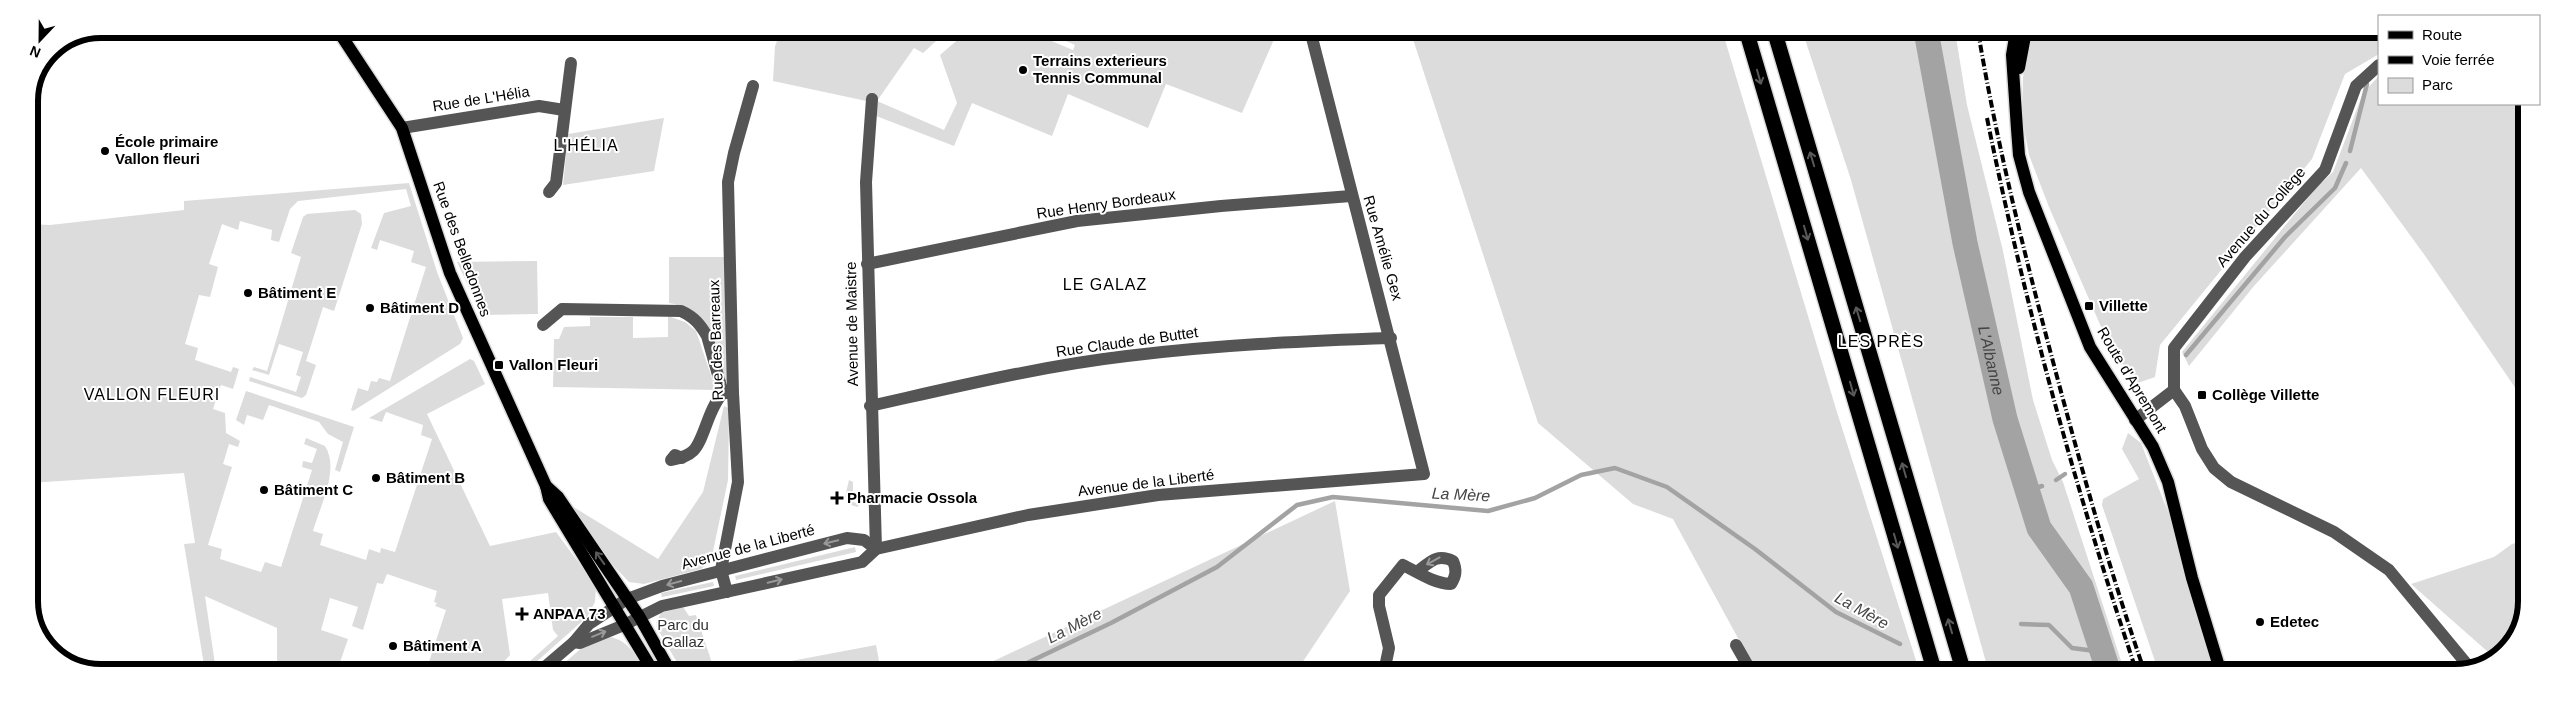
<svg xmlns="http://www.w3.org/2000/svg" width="2555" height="702" viewBox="0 0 2555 702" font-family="Arial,sans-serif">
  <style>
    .green { fill: #dcdcdc }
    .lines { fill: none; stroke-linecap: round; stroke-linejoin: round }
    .stream { stroke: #a3a3a3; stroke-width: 4.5 }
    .river { stroke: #a3a3a3; stroke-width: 25 }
    .major-casing { stroke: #dbdbdb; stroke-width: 15 }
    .highway-casing { stroke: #dbdbdb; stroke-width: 18 }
    .minor { stroke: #555; stroke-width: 12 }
    .major { stroke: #000; stroke-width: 12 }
    .highway { stroke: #000; stroke-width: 15 }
    .rail { stroke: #000; stroke-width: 4; stroke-dasharray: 8 2.5 1 2.5; stroke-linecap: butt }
    .oneway { stroke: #595959 }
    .oneway2 { stroke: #999 }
    .poi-dot { fill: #000; stroke: #fff; stroke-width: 2 }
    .labels { text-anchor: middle; stroke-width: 4; stroke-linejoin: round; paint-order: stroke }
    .poi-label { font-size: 15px; font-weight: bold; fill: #000; stroke: #fff; text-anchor: start }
    .street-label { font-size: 15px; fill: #000; stroke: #fff }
    .park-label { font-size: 15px; fill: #333; stroke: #fff }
    .neighbourhood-label { font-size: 16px; letter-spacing: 1px; fill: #000; stroke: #fff }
    .water-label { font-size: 16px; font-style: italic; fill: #444; stroke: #fff }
    .rim { fill: none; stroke: #000; stroke-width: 6 }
  </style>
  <rect width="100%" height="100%" fill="#fff"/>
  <g class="green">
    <polygon points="782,29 948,30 923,53 914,48 877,101 944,130 957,103 940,55 969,30 1025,30 1073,50 1075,45 1041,30 1278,30 1242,113 1166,84 1148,128 1068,94 1052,136 972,103 954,146 871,114 871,102 773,81 775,46"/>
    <polygon points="1410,30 1722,30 1836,409 1920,673 1757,673 1673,519 1633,504 1538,423"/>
    <polygon points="1802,30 1955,31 1967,105 2003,251 2033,400 2052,460 2063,482 2125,673 1989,673 1851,180"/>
    <polygon points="2032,31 2379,31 2379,54 2345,74 2312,159 2160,345 2155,377 2135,384 2105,336 2049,207 2029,155 2022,117 2023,77"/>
    <polygon points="2379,76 2379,104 2526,104 2525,412 2514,386 2426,257 2361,168 2254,286 2189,366 2182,352 2315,189 2333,172 2363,93"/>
    <polygon points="664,118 654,171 563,185 568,134"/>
    <path d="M409,183l28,89 26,66 -3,6 -107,67 -2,-1 7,-22 10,3 3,-10 6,1 2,-4 11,3 36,-114 -15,-5 3,-11 -34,-11 -3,10 -6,-2 13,-35 27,-7 -5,-17 -108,12 -8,8 -11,33 -8,-2 1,-10 -32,-9 -2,9 -16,-6 -13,40 9,3 -8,30 -11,-2 -14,49 13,4 -3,12 36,12 2,-5 6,2 -6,20 -12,-4 -8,24 12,4 1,20 14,8 -2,6 -9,-3 -6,20 9,3 -24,78 14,4 -2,10 41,13 4,-10 16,5 31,-97 -10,-3 1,-6 9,2 5,-14 -13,-5 2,-6 19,8c15,24 -5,60 -12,85l10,3 -3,11 46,15 3,-11 11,4 1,-5 14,4 37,-113 -11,-4 2,-10 -37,-13 -4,10 -13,-4 101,-59 4,2 11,23 -58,30 63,132 66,-14 40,54 -1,16 -8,15 -61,54h-7l39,-35 -5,-6 -5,-37 -46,6 8,56 -15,16h-69l20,-61 -11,-4 2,-3 -3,-1 3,-11 -50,-17 -4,10 -6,-1 -14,47 -11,-4 6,-19 -28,-9 -9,32 27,9 -11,32h-60v-43l-72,-32 11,75h-11l-21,-127 11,-1 -11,-70 -155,10v-259l21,1 134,-15v-9z"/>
    <polygon points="355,210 361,214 362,224 334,311 323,307 306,361 316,365 306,395 302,398 249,381 250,377 296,392 301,377 296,375 303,352 279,344 269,375 252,370 254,367 267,371 301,257 291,253 303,217 307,214"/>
    <path d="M669,257h56l2,126c-11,-37 -14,-73 -58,-80z"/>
    <polygon points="537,261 538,314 482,315 457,262"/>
    <polygon points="668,316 685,322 696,331 716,390 553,387 554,339 559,339 564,327 590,326 590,317 633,317 633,338 668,337"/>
    <polygon points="246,391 354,427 340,472 335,470 343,442 328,434 319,422 269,405 263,420 247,415 244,425 236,420"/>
    <polygon points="724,406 728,408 729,418 728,480 711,561 701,569 644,584 629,582 610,562 567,503 658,559 703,492"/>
    <polygon points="2128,433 2141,443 2175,530 2214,673 2159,673 2102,505 2103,499 2139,479 2122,449"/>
    <polygon points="849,480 853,482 853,502 859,504 858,507 851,505 845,497"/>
    <polygon points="1335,501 1350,591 1296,672 970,672"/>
    <polygon points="2524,541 2524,620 2496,659 2411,584 2494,557 2512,544"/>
    <polygon points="855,547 856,552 736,580 735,576"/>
    <polygon points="713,582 714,586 662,597 661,593"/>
    <polygon points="683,607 689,616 696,615 715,672 682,671 657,628 656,622 661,613"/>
    <path d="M604,636c25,3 28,16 41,35h-90l36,-31z"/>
    <polygon points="876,645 881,672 732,672"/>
  </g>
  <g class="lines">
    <g class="stream">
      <polyline points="2350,151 2367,84"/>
      <polyline points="2186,355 2285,237 2335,188 2346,163"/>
      <polyline points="2056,480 2065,474"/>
      <polyline points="2027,491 2042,486"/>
      <polyline points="2021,624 2049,625 2072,648 2103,652"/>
      <polyline points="1008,672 1111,623 1217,567 1297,505 1333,497 1488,511 1535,498 1581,475 1615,468 1667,487 1755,549 1836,612 1900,644"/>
    </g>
    <path class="river" id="s1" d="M1926,31l39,212 40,176 34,109 42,59 28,86"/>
    <g class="major-casing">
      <g id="major">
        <polyline points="337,29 402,128 450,273 546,486 549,499 653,671"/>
        <polyline points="2016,31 2012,55 2017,129 2019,155 2029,192 2090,347 2153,447 2168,482 2192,578 2221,673"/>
        <polyline points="2019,68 2026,31"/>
        <polyline points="546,486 558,497 639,616 670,671"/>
      </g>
    </g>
    <g class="highway-casing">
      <g id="highway">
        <polyline points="1746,30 1935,673"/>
        <polyline points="1774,30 1964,673"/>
      </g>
    </g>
    <g class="minor">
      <polyline points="872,99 866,182 876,549"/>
      <polyline points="402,128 539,106 564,110"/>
      <polyline points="549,192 556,183 571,63"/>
      <polyline points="867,264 1077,221 1221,206 1351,196"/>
      <path d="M543,325l19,-16 119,2c13,6 19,13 26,25l16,57h10"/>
      <polyline points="2174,390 2185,406 2202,449 2214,468 2231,482 2334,532 2389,570 2470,668"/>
      <polyline points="2174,390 2174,348 2245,257 2325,170 2356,86 2379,65"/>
      <path d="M870,406c85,-19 171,-40 257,-50 88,-11 175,-15 264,-18"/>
      <polyline points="2135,420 2174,390"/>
      <path d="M682,458l-7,-3 -4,5c8,-2 16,-3 22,-9 11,-10 15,-43 30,-58"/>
      <polyline points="727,592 721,570 738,482 733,393 728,182 734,153 753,86"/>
      <polyline points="574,642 580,643 624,625 662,606 862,562 876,549 1028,515 1158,495 1424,474 1310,30"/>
      <polyline points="1736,645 1752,673"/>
      <polyline points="540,671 574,642 589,624 627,599 662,586 847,538 864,540 876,549"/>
      <path d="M1384,672l5,-24 -10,-42v-11l24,-30c14,7 32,19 48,19 5,-8 6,-14 2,-23 -16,-8 -23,1 -36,11"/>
    </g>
    <use href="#major" class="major"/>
    <use href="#highway" class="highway"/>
    <g class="rail">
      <path d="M1978,31c19,115 48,229 78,342 27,101 55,202 89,300"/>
      <path d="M1987,118c38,188 89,373 150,555"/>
    </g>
  </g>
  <defs><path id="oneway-shaft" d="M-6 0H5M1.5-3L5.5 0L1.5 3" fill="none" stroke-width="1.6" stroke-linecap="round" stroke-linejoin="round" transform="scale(1.25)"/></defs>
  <g class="oneway">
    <use href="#oneway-shaft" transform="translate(1759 77) rotate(74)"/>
    <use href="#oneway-shaft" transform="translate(1812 159) rotate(-107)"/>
    <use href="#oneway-shaft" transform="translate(1806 233) rotate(74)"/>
    <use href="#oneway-shaft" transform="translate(1858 314) rotate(-107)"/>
    <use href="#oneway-shaft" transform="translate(1852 389) rotate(74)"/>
    <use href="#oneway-shaft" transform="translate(1904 470) rotate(-106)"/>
    <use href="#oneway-shaft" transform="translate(1896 541) rotate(74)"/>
    <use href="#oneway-shaft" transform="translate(600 558) rotate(-125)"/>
    <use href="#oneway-shaft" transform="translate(1950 626) rotate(-106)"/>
  </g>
  <g class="oneway2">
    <use href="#oneway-shaft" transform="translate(831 542) rotate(166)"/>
    <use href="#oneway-shaft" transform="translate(1433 561) rotate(151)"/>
    <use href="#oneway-shaft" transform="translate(775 581) rotate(-13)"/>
    <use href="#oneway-shaft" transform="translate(674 583) rotate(165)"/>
    <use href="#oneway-shaft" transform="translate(599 634) rotate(-22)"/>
  </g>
  <g class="poi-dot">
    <circle cx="1023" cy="70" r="5"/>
    <circle cx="105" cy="151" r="5"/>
    <circle cx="248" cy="293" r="5"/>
    <rect x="2084" y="301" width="10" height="10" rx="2.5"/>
    <circle cx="370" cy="308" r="5"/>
    <rect x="494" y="360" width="10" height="10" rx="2.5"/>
    <rect x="2197" y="390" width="10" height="10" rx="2.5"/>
    <circle cx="376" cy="478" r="5"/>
    <circle cx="264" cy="490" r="5"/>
    <path d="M834.5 490.5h5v5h5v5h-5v5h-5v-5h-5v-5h5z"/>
    <path d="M519.5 606.5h5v5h5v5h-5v5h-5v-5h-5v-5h5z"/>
    <circle cx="2260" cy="622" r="5"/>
    <circle cx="393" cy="646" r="5"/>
  </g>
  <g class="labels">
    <g class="poi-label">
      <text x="1033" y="66">Terrains exterieurs<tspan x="1033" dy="17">Tennis Communal</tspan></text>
      <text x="115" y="147">École primaire<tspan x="115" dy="17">Vallon fleuri</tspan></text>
      <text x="258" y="298">Bâtiment E</text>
      <text x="2099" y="311">Villette</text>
      <text x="380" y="313">Bâtiment D</text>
      <text x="509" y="370">Vallon Fleuri</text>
      <text x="2212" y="400">Collège Villette</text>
      <text x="386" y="483">Bâtiment B</text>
      <text x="274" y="495">Bâtiment C</text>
      <text x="847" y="503">Pharmacie Ossola</text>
      <text x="533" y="619">ANPAA 73</text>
      <text x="2270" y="627">Edetec</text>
      <text x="403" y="651">Bâtiment A</text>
    </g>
    <g class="street-label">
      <text transform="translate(481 99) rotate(-9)" y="5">Rue de L'Hélia</text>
      <text transform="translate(1106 204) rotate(-8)" y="5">Rue Henry Bordeaux</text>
      <text transform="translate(2261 217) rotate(-49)" y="5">Avenue du Collège</text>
      <text transform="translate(1383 248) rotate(74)" y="5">Rue Amélie Gex</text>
      <text transform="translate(462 249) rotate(70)" y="5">Rue des Belledonnes</text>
      <text transform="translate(852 324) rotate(-91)" y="5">Avenue de Maistre</text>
      <text transform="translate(716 340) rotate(-92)" y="5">Rue des Barreaux</text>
      <text transform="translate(1127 342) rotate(-8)" y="5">Rue Claude de Buttet</text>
      <text transform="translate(2132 380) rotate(59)" y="5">Route d'Apremont</text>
      <text transform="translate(1146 483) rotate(-7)" y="5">Avenue de la Liberté</text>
      <text transform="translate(748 547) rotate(-15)" y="5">Avenue de la Liberté</text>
    </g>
    <g class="park-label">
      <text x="683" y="630">Parc du<tspan x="683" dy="17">Gallaz</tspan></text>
    </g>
    <g class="neighbourhood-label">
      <text x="586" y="151">L'HÉLIA</text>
      <text x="1105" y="290">LE GALAZ</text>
      <text x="1881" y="347">LES PRÈS</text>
      <text x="152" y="400">VALLON FLEURI</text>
    </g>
    <g class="water-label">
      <text dy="6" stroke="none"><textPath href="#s1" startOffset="336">L'Albanne</textPath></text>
      <text transform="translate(1461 494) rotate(3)" y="6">La Mère</text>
      <text transform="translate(1862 610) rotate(29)" y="6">La Mère</text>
      <text transform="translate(1074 625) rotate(-27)" y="6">La Mère</text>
    </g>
  </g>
  <path d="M0 0H2555V702H0ZM101 38H2455A63 63 0 0 1 2518 101V601A63 63 0 0 1 2455 664H101A63 63 0 0 1 38 601V101A63 63 0 0 1 101 38Z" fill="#fff" fill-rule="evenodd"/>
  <path class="rim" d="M101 38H2455A63 63 0 0 1 2518 101V601A63 63 0 0 1 2455 664H101A63 63 0 0 1 38 601V101A63 63 0 0 1 101 38Z"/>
  <rect x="2378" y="15" width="162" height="90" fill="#ffffff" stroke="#999999"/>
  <rect x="2388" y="31" width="25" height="8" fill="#000000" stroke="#999999"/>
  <text x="2422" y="40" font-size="15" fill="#000000">Route</text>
  <rect x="2388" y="56" width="25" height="8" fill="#000000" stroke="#999999"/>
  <text x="2422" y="65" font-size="15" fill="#000000">Voie ferrée</text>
  <rect x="2388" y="78" width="25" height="15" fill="#dcdcdc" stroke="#999999"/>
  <text x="2422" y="90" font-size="15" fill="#000000">Parc</text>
  <g transform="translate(40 40) rotate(202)" stroke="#ffffff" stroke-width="4" paint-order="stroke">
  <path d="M0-4L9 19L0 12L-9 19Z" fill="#000000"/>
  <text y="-8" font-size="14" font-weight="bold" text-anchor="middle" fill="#000000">N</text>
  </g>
</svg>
